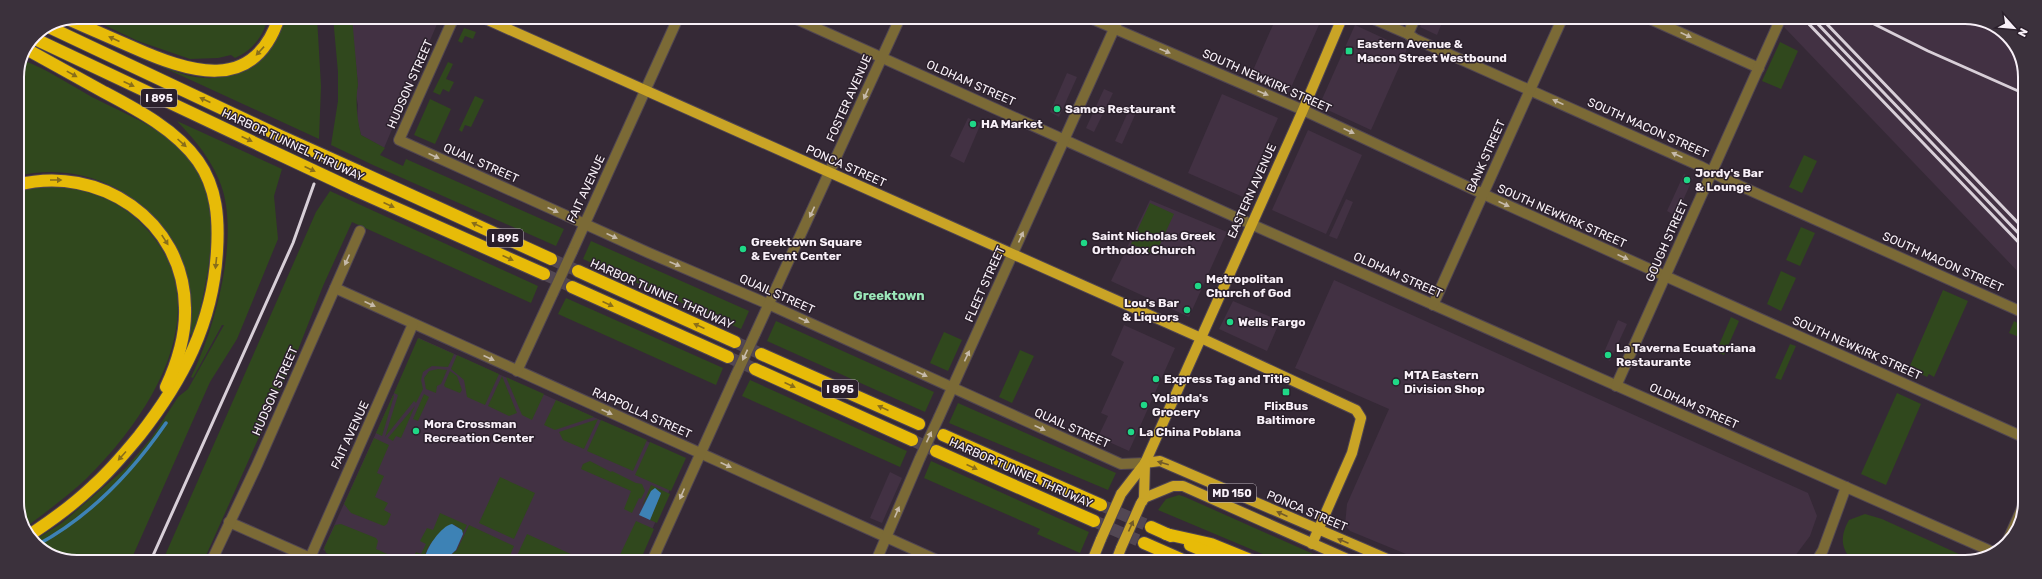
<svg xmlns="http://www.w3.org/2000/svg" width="2042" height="579" viewBox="0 0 2042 579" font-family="Rubik,sans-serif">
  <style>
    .built { fill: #423143 }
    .green { fill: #30481d }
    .water { fill: #3d82b5 }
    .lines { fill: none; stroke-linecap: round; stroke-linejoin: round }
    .stream { stroke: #3d82b5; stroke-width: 3.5 }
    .highway-tunnel { stroke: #524753; stroke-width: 12; stroke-dasharray: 12 6; stroke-linecap: butt }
    .minor-casing { stroke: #504551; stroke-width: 12 }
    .major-casing { stroke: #504551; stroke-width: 12 }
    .highway-casing { stroke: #504551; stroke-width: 14 }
    .minor { stroke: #7b6a36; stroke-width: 10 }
    .major { stroke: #c9a426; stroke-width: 10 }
    .highway { stroke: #e7bb08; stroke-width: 12 }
    .rail { stroke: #d8cfd8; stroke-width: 3 }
    .minor-bridge-casing { stroke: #504551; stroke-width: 12; stroke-linecap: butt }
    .major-bridge-casing { stroke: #504551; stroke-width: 12; stroke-linecap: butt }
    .highway-bridge-casing { stroke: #504551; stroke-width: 14; stroke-linecap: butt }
    .minor-bridge { stroke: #7b6a36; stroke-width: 10 }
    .major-bridge { stroke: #c9a426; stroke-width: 10 }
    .highway-bridge { stroke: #e7bb08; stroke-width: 12 }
    .oneway { fill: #c6baaa }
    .oneway2 { fill: #896e1a }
    .oneway3 { fill: #725b29 }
    .poi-dot { fill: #1fd887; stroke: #2b202c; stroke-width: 1.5 }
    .labels { text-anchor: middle; stroke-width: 3; stroke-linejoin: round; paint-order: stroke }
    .shield { fill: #2b202c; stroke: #bab2bb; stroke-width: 1 }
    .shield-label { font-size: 11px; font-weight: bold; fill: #f8f0f8 }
    .poi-label { font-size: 12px; font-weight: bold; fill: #f8f0f8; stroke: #2b202c; text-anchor: start }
    .street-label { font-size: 12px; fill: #f8f0f8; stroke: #2b202c }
    .neighbourhood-label { font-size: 13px; font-weight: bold; fill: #9be7b9; stroke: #2b202c }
    .rim { fill: none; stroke: #f8f0f8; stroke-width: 2 }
  </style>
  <rect width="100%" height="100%" fill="#352936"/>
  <g class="built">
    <polygon points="351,17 440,17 384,148 361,135 357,119 358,105 356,95 358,85"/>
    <polygon points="1276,18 1322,18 1289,92 1251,75"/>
    <polygon points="1424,18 1444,18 1437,35 1420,27"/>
    <polygon points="1779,19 1980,19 2010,38 2025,73 2024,278 1785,28"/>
    <polygon points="1355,25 1407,49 1371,130 1319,106"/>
    <polygon points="1067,73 1077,77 1059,117 1050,112"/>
    <polygon points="1104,89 1113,93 1094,132 1086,128"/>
    <polygon points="1222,94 1278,118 1243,197 1188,173"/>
    <polygon points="1132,103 1139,106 1122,144 1115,141"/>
    <polygon points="968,118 981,123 964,163 950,156"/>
    <polygon points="1308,130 1362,155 1326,234 1272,210"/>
    <polygon points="1684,174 1693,178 1676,216 1667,211"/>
    <polygon points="1346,199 1353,202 1337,239 1329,236"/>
    <polygon points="1150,200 1227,232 1189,317 1111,281"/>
    <polygon points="1334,280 1808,493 1817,516 1810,536 1795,556 1782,562 1423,561 1350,531 1345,525 1347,504 1389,409 1295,368"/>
    <polygon points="1233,301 1280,321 1267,351 1219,329"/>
    <polygon points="1618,320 1627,324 1610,361 1602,357"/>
    <polygon points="1124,325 1175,348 1129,451 1098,437 1108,416 1101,413 1124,362 1111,355"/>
    <polygon points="419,338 684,458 638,561 346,560 323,550"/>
    <polygon points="890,472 902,478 882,523 870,518"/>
  </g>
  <g class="green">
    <path d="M87,17h181c-4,19 -16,34 -33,41l-4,-3 -13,3 -28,1 -52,-18z"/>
    <path d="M282,17h35l4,69 -2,53 -187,-86 1,-1c20,9 41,22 63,25 40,7 80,-19 86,-60z"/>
    <path d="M333,17h19l6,68c-3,16 -1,34 3,50l24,13 -5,7 23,11 3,-7 158,70 -8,17 -183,-81 -42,-20 7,-44v-29z"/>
    <polygon points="464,28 476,32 473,39 465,36 462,43 458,41"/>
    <polygon points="1780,42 1798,51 1781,89 1762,81"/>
    <path d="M23,61c12,1 59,31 73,38 25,13 52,23 74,41 43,35 45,79 38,130 -4,22 -8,44 -15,65l-4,-1c2,-17 4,-35 -1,-52 -18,-76 -93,-125 -171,-106v-99z"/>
    <polygon points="448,62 453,64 446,79 454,82 449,92 443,89 440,95 433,92"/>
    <polygon points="475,96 484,100 471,127 465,125 462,132 459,130"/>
    <polygon points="430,99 451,109 435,144 414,135"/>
    <path d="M177,121l105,48 -8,27 4,43 -41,100 -27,43 -79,178h-69l-20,-12 -4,-10 24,-15 64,-55 26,-31 26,-40 10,-8 36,-64h-2l-29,53 -2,-1c24,-48 49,-140 30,-192 -7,-19 -20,-38 -34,-53 -3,-4 -7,-7 -10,-11z"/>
    <polygon points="1804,155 1817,161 1802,193 1789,187"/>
    <path d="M44,186c44,1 78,13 107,48 66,80 -3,184 -64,244 -18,17 -37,31 -57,46l-13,-24v-309z"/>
    <polygon points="330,191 538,286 531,303 352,222 323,286 298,350 204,560 163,560 316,212"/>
    <polygon points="1150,203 1174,214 1155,255 1131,244"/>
    <polygon points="1801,227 1815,233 1800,266 1786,260"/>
    <polygon points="591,241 749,311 741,329 583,259"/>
    <polygon points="1781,271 1796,278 1781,311 1767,304"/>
    <polygon points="1943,290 1968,301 1934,377 1929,374 1927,377 1909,368"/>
    <polygon points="566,298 723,368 716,385 558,314"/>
    <polygon points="1731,317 1739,321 1724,355 1716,352"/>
    <polygon points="776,321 934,392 925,412 767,341"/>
    <polygon points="2014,321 2024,327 2024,339 2009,333"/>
    <polygon points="944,332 962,340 948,371 930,363"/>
    <polygon points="418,338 454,354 448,367 432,366 423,372 421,380 423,389 416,403 414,401 385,437 398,395 394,393"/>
    <polygon points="1790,344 1796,346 1781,380 1775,378"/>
    <polygon points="1020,350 1034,356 1012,403 999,397"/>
    <polygon points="457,355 499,374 485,405 467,397 464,380 451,369"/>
    <polygon points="438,369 447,370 441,384 437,386 436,393 426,389 424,378 429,371"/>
    <polygon points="450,371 457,376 462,390 460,393 445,387 444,385"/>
    <polygon points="502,376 517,413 509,416 488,406"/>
    <polygon points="506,377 544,394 532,420 522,415"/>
    <polygon points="750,380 907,451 900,467 742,396"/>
    <polygon points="1897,393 1921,404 1886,485 1861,474"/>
    <polygon points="424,394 429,397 418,421 413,419"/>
    <polygon points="393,395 394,396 382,436 376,433"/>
    <polygon points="556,400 594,417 555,430 544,425"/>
    <polygon points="958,403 1116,473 1108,490 949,423"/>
    <polygon points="415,406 401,438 396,436 393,441 388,438"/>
    <polygon points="598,419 584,449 563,440 559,432"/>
    <polygon points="601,420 647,440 633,471 587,451"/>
    <polygon points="374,438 389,445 377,473 384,476 375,497 388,503 384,510 391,514 387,524 384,526 351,513 344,504"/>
    <polygon points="650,442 686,458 671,491 635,475"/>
    <polygon points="590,461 611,472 612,471 636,483 642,484 645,491 641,499 639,498 632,513 624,509 631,491 581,469 583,464"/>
    <polygon points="931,461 1089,532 1080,553 1037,534 1040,529 924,478"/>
    <polygon points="500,477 535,493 514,539 479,523"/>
    <polygon points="651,485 670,494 657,523 650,520 661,493 653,489 642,506"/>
    <polygon points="1179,495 1185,497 1329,561 1279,561 1158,510 1166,499"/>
    <path d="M440,513l27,12 -4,8 -5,-6 -6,-3c-11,9 -28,21 -27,36h-13l4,-8 5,2 5,-10 -6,-3 7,-13 6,2z"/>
    <path d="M1865,514l17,5 90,41 -7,2h-111c-14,-13 -14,-26 -5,-42z"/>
    <polygon points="636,521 654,529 640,561 617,561"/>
    <polygon points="341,524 376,538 378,541 376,549 401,560 342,560 326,553 324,548 335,525"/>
    <polygon points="469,525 514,546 508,560 445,560 457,550"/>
    <polygon points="527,534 586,561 515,560"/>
  </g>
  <g class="water">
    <polygon points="655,488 661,493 660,496 650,520 639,515 651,491"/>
    <path d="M452,524l10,6 1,4 -7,16 -11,10h-20c-1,-10 17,-35 27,-36z"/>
  </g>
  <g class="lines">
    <path class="stream" d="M37,545c52,-28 96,-74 129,-122"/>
    <g class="highway-tunnel">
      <polyline points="551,259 578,271"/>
      <polyline points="544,274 572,287"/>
      <polyline points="735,342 761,354"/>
      <polyline points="728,357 755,369"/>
      <polyline points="912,440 936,451"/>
      <polyline points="1101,505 1151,527"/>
      <polyline points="1094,521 1144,543"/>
    </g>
    <g class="minor-casing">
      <g id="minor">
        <polyline points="454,17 399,140 649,253 768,304 1121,464 1145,463"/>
        <polyline points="794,18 1262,229 1993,552"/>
        <polyline points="1090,18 1303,110 1494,199 2023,437"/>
        <polyline points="1371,18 1408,34 1415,39 1700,166 1727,180 2024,313"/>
        <polyline points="1650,19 1759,68"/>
        <polyline points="1408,34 1415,18"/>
        <polyline points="572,252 678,18"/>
        <polyline points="335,288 939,561"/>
        <polyline points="1433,305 1562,19"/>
        <polyline points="755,334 900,18"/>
        <polyline points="517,371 553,293"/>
        <polyline points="1616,386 1780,20"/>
        <polyline points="939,417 1119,18"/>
        <polyline points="229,522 315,560"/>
        <polyline points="2008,540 2023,506"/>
        <polyline points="310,558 413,324"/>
        <polyline points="212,560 257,465 360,231"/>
        <polyline points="652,561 736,375"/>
        <polyline points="876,561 920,458"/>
        <polyline points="1816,562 1823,550 1846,487"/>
      </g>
    </g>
    <g class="major-casing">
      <g id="major">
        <polyline points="481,17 1201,338 1356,410 1361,418 1352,453 1312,544"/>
        <polyline points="1145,463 1160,461 1392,561"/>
        <polyline points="1121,494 1145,463 1303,110 1342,18"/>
        <polyline points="1144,498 1173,486 1183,486 1352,561"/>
        <polyline points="1142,502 1144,498 1145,463"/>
        <polyline points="1092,561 1101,539"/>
        <polyline points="1116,561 1121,548"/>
      </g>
    </g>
    <g class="highway-casing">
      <g id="highway">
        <path d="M70,20c21,9 41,18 62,27 56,25 122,48 147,-30"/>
        <polyline points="51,28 278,135"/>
        <polyline points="33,38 274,152"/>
        <path d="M28,50c25,14 49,27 74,41 34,18 73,38 96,70 19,27 21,58 19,90 -4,72 -34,129 -78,185 -14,17 -29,35 -46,50 -18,17 -38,32 -59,46"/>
        <polyline points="358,171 551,259"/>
        <path d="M17,185c82,-21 167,35 168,123 1,28 -7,53 -19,79"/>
        <polyline points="353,189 544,274"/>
        <polyline points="578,271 735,342"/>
        <polyline points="572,287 728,357"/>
        <polyline points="761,354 919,424"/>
        <polyline points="755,369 912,440"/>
        <polyline points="943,435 1101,505"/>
        <polyline points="936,451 1094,521"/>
        <polyline points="1151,527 1171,536"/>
        <polyline points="1166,534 1211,544 1253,561"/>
        <polyline points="1144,543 1185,561"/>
        <polyline points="1190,545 1227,561"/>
      </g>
    </g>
    <use href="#minor" class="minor"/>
    <use href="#major" class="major"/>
    <use href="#highway" class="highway"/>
    <g class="rail">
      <polyline points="1804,19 2024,248"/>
      <polyline points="1813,19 2024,239"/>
      <polyline points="1822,19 2024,229"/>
      <polyline points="1864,19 1928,51 2025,94"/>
      <polyline points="151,560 293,243 314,184"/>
    </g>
    <g class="minor-bridge-casing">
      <g id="minor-bridge">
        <polyline points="553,293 572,252"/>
        <polyline points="736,375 755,334"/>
        <polyline points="920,458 939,417"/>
      </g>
    </g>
    <g class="major-bridge-casing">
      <g id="major-bridge">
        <polyline points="1101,539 1121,494"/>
        <polyline points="1121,548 1141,503"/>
      </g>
    </g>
    <g class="highway-bridge-casing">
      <g id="highway-bridge">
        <polyline points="278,135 358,171"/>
        <polyline points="274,152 353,189"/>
      </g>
    </g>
    <use href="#minor-bridge" class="minor-bridge"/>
    <use href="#major-bridge" class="major-bridge"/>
    <use href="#highway-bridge" class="highway-bridge"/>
  </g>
  <defs><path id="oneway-solid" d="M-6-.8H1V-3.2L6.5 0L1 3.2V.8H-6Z"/></defs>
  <g class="oneway">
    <use href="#oneway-solid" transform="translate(1686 35) rotate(24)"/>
    <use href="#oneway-solid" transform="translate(1165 51) rotate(23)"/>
    <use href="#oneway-solid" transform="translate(1263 93) rotate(23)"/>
    <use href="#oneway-solid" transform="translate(866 94) rotate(114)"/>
    <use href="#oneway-solid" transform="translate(1558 102) rotate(-156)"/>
    <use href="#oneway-solid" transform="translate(1349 131) rotate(24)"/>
    <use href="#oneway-solid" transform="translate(1677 155) rotate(-156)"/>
    <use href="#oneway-solid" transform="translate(434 156) rotate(24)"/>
    <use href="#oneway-solid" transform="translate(1504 204) rotate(24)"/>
    <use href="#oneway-solid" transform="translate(553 210) rotate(25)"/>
    <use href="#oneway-solid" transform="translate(812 212) rotate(115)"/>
    <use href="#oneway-solid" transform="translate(612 236) rotate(24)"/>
    <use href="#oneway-solid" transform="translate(1021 237) rotate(-66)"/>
    <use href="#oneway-solid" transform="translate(1623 257) rotate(24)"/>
    <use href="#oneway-solid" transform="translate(347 260) rotate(114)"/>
    <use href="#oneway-solid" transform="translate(675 264) rotate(23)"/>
    <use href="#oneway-solid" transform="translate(370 304) rotate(24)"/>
    <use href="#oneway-solid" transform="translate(804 320) rotate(25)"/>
    <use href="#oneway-solid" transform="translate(745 355) rotate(115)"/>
    <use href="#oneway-solid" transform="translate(967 356) rotate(-65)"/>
    <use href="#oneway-solid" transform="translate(489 358) rotate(24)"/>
    <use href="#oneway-solid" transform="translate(922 374) rotate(25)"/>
    <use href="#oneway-solid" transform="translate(607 412) rotate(24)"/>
    <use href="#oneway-solid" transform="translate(1040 428) rotate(24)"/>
    <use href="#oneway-solid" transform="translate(929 437) rotate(-65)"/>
    <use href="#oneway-solid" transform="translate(726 465) rotate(24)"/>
    <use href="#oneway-solid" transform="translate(682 494) rotate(114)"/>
    <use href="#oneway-solid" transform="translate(897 512) rotate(-67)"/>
  </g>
  <g class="oneway2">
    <use href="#oneway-solid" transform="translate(114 39) rotate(-156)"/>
    <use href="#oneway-solid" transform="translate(260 51) rotate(133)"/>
    <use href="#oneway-solid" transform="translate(72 74) rotate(29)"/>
    <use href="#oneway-solid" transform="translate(129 84) rotate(25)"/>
    <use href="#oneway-solid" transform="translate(205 100) rotate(-155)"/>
    <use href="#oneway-solid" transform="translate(247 139) rotate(25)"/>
    <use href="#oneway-solid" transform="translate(182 143) rotate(42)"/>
    <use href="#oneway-solid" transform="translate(310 169) rotate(25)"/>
    <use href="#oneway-solid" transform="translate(56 180)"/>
    <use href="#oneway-solid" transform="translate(389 205) rotate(24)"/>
    <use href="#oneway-solid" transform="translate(477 225) rotate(-155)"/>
    <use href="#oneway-solid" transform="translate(165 240) rotate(57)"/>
    <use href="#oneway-solid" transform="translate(508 258) rotate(24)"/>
    <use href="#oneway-solid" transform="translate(216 263) rotate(96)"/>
    <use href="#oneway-solid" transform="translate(608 304) rotate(24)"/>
    <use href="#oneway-solid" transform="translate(699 326) rotate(-156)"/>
    <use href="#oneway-solid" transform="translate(790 385) rotate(24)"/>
    <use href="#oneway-solid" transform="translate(883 408) rotate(-156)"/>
    <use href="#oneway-solid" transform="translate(122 456) rotate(132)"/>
    <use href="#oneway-solid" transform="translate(972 467) rotate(24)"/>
  </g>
  <g class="oneway3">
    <use href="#oneway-solid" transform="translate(1163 463) rotate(-164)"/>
    <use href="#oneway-solid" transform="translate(1282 514) rotate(-156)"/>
    <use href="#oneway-solid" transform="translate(1131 526) rotate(-66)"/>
    <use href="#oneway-solid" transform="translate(1343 541) rotate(-157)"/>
  </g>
  <g class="poi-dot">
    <rect x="1345" y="47" width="8" height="8" rx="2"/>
    <circle cx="1057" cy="109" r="4"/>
    <circle cx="973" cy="124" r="4"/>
    <circle cx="1687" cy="180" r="4"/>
    <circle cx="1084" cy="243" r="4"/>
    <circle cx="743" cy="249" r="4"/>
    <circle cx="1198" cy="286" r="4"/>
    <circle cx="1187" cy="310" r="4"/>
    <circle cx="1230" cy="322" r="4"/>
    <circle cx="1608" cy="355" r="4"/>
    <circle cx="1156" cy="379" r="4"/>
    <circle cx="1396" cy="382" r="4"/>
    <rect x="1282" y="388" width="8" height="8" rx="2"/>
    <circle cx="1144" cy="405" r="4"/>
    <circle cx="416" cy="431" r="4"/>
    <circle cx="1131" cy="432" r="4"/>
  </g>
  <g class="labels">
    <g class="shield">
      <rect x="141" y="89" width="36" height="18" rx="3"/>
      <rect x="487" y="229" width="36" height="18" rx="3"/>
      <rect x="822" y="380" width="36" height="18" rx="3"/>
      <rect x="1208" y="484" width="48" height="18" rx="3"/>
    </g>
    <g class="shield-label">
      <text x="159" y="102">I 895</text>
      <text x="505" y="242">I 895</text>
      <text x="840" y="393">I 895</text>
      <text x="1232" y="497">MD 150</text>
    </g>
    <g class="poi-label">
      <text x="1357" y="48">Eastern Avenue &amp;<tspan x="1357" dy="14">Macon Street Westbound</tspan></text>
      <text x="1065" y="113">Samos Restaurant</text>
      <text x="981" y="128">HA Market</text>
      <text x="1695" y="177">Jordy's Bar<tspan x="1695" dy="14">&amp; Lounge</tspan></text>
      <text x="1092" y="240">Saint Nicholas Greek<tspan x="1092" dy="14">Orthodox Church</tspan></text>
      <text x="751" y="246">Greektown Square<tspan x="751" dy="14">&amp; Event Center</tspan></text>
      <text x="1206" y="283">Metropolitan<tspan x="1206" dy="14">Church of God</tspan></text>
      <text x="1179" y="307" text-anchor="end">Lou's Bar<tspan x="1179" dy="14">&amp; Liquors</tspan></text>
      <text x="1238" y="326">Wells Fargo</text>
      <text x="1616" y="352">La Taverna Ecuatoriana<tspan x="1616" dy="14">Restaurante</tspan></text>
      <text x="1404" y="379">MTA Eastern<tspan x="1404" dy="14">Division Shop</tspan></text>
      <text x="1164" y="383">Express Tag and Title</text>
      <text x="1152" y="402">Yolanda's<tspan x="1152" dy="14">Grocery</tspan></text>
      <text x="1286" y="410" text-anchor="middle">FlixBus<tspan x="1286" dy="14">Baltimore</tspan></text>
      <text x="424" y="428">Mora Crossman<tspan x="424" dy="14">Recreation Center</tspan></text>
      <text x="1139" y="436">La China Poblana</text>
    </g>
    <g class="street-label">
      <text transform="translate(1267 81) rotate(24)" y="4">SOUTH NEWKIRK STREET</text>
      <text transform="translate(971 83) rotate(24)" y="4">OLDHAM STREET</text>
      <text transform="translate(410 84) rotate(-66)" y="4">HUDSON STREET</text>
      <text transform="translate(849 98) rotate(-66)" y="4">FOSTER AVENUE</text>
      <text transform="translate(1648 128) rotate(24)" y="4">SOUTH MACON STREET</text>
      <text transform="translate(293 145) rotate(25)" y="4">HARBOR TUNNEL THRUWAY</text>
      <text transform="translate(1486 156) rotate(-66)" y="4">BANK STREET</text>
      <text transform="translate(481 163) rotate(24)" y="4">QUAIL STREET</text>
      <text transform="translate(846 166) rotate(24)" y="4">PONCA STREET</text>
      <text transform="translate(586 189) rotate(-65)" y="4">FAIT AVENUE</text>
      <text transform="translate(1252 191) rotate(-66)" y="4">EASTERN AVENUE</text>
      <text transform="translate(1562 216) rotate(24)" y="4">SOUTH NEWKIRK STREET</text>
      <text transform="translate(1667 241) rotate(-66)" y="4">GOUGH STREET</text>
      <text transform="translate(1943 262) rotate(24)" y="4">SOUTH MACON STREET</text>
      <text transform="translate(1398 275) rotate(24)" y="4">OLDHAM STREET</text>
      <text transform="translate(985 284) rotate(-66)" y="4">FLEET STREET</text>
      <text transform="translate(662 294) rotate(24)" y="4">HARBOR TUNNEL THRUWAY</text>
      <text transform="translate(777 294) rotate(24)" y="4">QUAIL STREET</text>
      <text transform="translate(1857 348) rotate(24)" y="4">SOUTH NEWKIRK STREET</text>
      <text transform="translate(275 391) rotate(-66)" y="4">HUDSON STREET</text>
      <text transform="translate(1694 406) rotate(24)" y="4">OLDHAM STREET</text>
      <text transform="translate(642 413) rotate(24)" y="4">RAPPOLLA STREET</text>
      <text transform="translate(1072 428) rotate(24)" y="4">QUAIL STREET</text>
      <text transform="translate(350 435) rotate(-65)" y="4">FAIT AVENUE</text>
      <text transform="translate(1021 473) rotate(24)" y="4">HARBOR TUNNEL THRUWAY</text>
      <text transform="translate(1307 511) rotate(23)" y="4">PONCA STREET</text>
    </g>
    <g class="neighbourhood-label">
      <text x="889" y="300">Greektown</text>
    </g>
  </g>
  <path d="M0 0H2042V579H0ZM77 24H1965A53 53 0 0 1 2018 77V502A53 53 0 0 1 1965 555H77A53 53 0 0 1 24 502V77A53 53 0 0 1 77 24Z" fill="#3b313c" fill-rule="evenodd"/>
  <path class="rim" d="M77 24H1965A53 53 0 0 1 2018 77V502A53 53 0 0 1 1965 555H77A53 53 0 0 1 24 502V77A53 53 0 0 1 77 24Z"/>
  <g transform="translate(2014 28) rotate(117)" stroke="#2b202c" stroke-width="3" paint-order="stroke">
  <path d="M0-3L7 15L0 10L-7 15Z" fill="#f8f0f8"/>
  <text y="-6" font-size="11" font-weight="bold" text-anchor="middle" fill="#f8f0f8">N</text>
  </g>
</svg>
